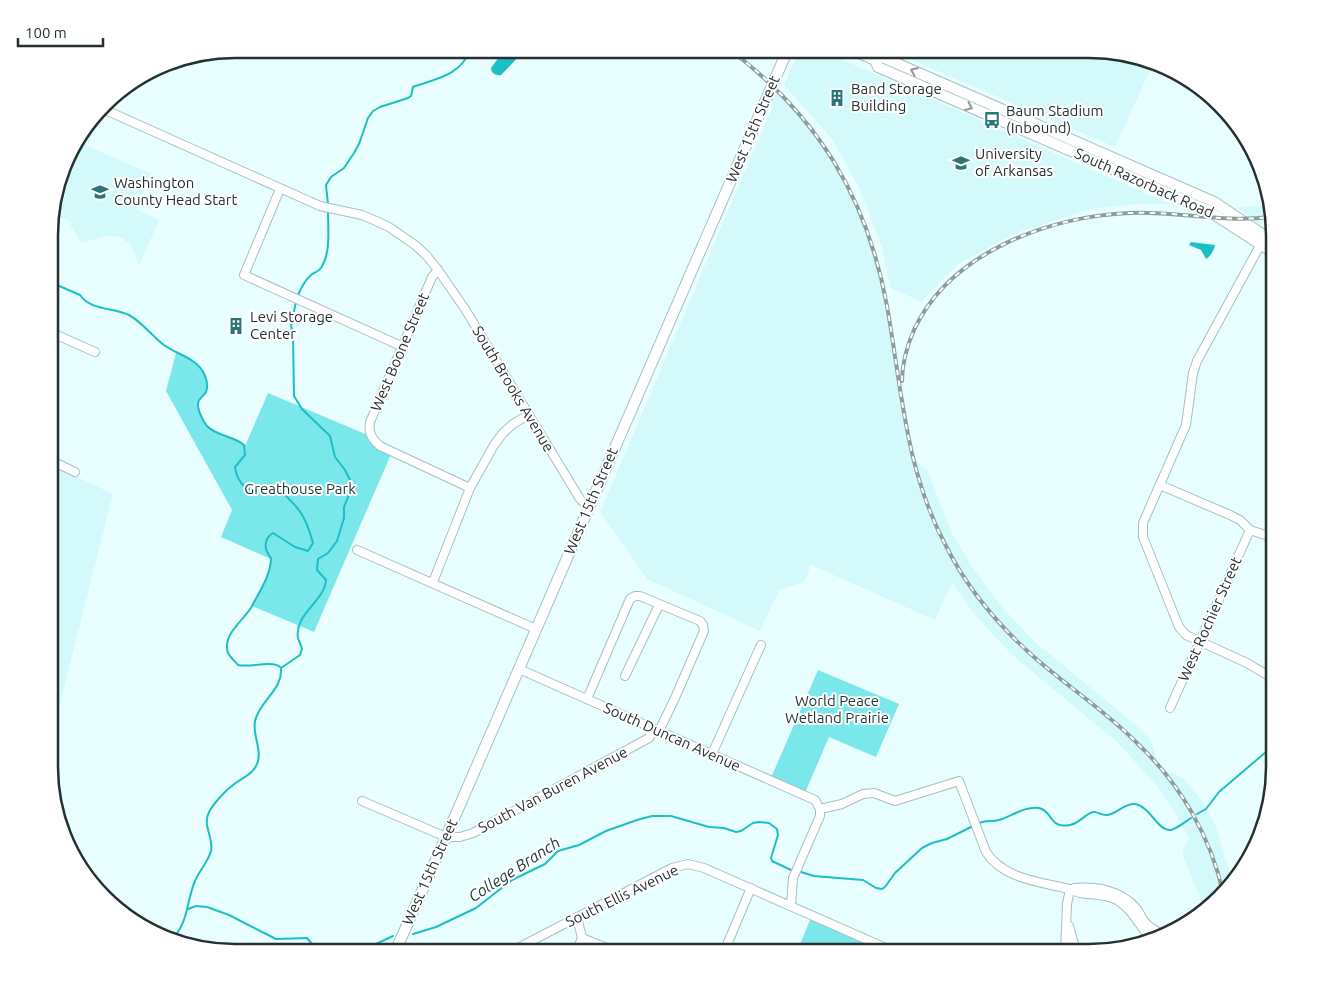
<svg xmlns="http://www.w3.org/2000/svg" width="1323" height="1001" viewBox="0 0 1323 1001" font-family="Ubuntu,sans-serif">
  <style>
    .built { fill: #d4f9fa }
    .green { fill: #7ae7eb }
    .water { fill: #1bbfc4 }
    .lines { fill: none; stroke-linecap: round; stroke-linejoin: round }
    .stream { stroke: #1bbfc4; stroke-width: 2 }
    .minor-casing { stroke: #a5bfc0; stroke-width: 10 }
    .major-casing { stroke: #a5bfc0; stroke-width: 12 }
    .minor { stroke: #fff; stroke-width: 8 }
    .major { stroke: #fff; stroke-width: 10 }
    .rail-casing { stroke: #8d9d9d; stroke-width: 4 }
    .rail { stroke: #fff; stroke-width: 2; stroke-dasharray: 5.5; stroke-linecap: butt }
    .oneway { stroke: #929898 }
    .labels { text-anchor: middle; stroke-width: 4; stroke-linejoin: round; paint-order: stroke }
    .poi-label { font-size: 15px; fill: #263030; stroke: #fff; text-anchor: start }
    .street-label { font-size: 15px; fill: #263030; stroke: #fff }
    .park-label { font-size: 15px; fill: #1d3535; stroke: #fff }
    .water-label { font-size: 16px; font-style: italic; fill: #21393a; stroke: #fff }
    .rim { fill: none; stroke: #263030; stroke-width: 2.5 }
  </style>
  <rect width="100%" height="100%" fill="#e9ffff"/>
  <g class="built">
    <polygon points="806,49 818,49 1170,204 1140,204 1090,209 1016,233 958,264 921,302 891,288 881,245 859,187 831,138 784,85 796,58 801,51"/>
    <polygon points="886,49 1100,49 1154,62 1115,147"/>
    <polygon points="772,85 799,113 814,132 828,152 857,203 869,234 879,270 886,305 903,414 912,459 928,470 941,506 954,537 974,570 1002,607 1035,642 1135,724 1151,740 1159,767 1183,778 1201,799 1215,824 1233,882 1228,889 1204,908 1182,853 1189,838 1176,814 1156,785 1117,742 1011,654 975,615 952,583 935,620 811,565 804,582 779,590 760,631 647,579 600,512 773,106 766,98"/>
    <polygon points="101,108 103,109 87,146 152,174 136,209 159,220 139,266 131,245 121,237 106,236 81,243 67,219 50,216 50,210 75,140"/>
    <polygon points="1268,206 1271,221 1260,224 1236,207"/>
    <polygon points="50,464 113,494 49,747"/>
  </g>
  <g class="green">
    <path d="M176,353c15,6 37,18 30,38 -2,5 -7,8 -8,13 2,7 4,16 9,22 7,8 28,12 38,20l23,-53 102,43 22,16 -78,180 -62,-26 16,-32 3,-15 -50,-22 11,-27 -66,-119z"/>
    <polygon points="818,670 899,704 876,757 829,737 804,795 770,780"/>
    <polygon points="812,915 895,952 797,952"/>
  </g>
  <g class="water">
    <path d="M505,49h21l-25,26c-5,1 -10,-2 -10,-7z"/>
    <path d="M1191,242l24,3c-1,5 -4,11 -9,14l-5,-9 -12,-5z"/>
  </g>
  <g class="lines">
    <g class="stream">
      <path d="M328,204l-2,-19 5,-8 13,-9 10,-15 5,-9 9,-26 5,-7 7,-4 28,-9 3,-2 2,-9c23,-8 49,-12 57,-38"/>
      <path d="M50,282l30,13c11,16 33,12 49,20 13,7 23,21 35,30 9,7 21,10 30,17 9,6 16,20 12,30 -3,5 -9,7 -8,13 0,6 5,16 9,21 9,10 27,10 37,19l1,10 -10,12c1,10 9,25 21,24 7,0 12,-7 19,-4 4,1 8,6 12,10 16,15 20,25 26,46l-5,8 -13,-4 -22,-14c-10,6 -9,17 -2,25 0,17 -12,34 -19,48 -7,13 -27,26 -25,43 0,6 7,11 11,16 12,3 33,-5 42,2"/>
      <path d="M298,295c3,-7 7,-15 13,-20 4,-3 7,-3 10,-7 10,-15 7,-39 7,-56"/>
      <polyline points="1197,814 1206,809 1219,792 1274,745"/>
      <path d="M977,824c7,-4 15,-2 22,-4 13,-4 26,-14 40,-12 14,3 10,21 31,17 10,-2 15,-11 23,-13 4,-1 9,4 14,3 10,-1 17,-12 28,-11 15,2 23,28 36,26 7,-2 14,-8 20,-12"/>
      <polyline points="801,872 814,876 863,880 876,888 882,889 885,887 895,873 922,848 932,843 947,839 973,826"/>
      <polyline points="188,909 196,906 207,907 229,915 276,939 307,938 316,949 323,952 355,945 376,944 393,936"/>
      <polyline points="413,934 436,927 476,908 512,880 545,864 558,851 579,845 606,831 637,820 652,816 671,816 709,827 724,828 736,832 741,831 753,823 759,822 769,823 777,829 778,835 771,858 772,861 791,870"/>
      <path d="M171,940c18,-17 15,-38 24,-59 4,-10 13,-19 16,-30 3,-15 -10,-26 -1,-41 5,-8 15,-19 23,-25 8,-7 18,-9 23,-19 8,-14 -4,-30 -1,-45 5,-21 28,-31 26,-53l19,-13 2,-6c-1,-4 -3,-8 -4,-11 -4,-24 27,-37 28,-58l-9,-10 1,-11 10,-6 9,-12 7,-23v-11l6,-15v-12l-5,-10 -10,-13 -5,-21 -28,-27 -8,-13 -1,-61 -2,-10 5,-23"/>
    </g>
    <g class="minor-casing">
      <g id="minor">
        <polyline points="101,108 320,206 362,215 376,221 389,227 415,245 426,255 438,270 465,309 580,499 588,507"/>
        <polyline points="280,189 244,275 401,346"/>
        <polyline points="1263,240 1197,361 1193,373 1186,425 1143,523 1143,537 1179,627 1186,635 1247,663 1274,679"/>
        <path d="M438,270l-6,7 -62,145c-2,11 2,17 10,24l90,42"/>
        <polyline points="50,332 95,352"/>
        <polyline points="50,460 75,472"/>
        <polyline points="1160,485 1230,515 1240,520 1250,530 1274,538"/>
        <polyline points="357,550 536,629"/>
        <polyline points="433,582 470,488 494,445 503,433 513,424 528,415"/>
        <polyline points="519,669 815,800 820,809"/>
        <polyline points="625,676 659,605"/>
        <polyline points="587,699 630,599 635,596 640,596 700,621 703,625 704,631 675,698 659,731"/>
        <polyline points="1170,708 1250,530"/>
        <polyline points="712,754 761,645"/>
        <polyline points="362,801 446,837 460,837 473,833 649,738 654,729"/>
        <path d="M820,809l22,-5 21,-10 11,-1 21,8 64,-20 27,71c17,27 55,30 83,37 3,1 7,3 11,4 12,2 26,1 37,7 15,9 22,25 33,38"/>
        <path d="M1074,888c22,-2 47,2 62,20 3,3 4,6 6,10 5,9 13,12 22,17"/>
        <polyline points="791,906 793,878 820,816 820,809"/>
        <polyline points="577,917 582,938 617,952"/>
        <polyline points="1069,926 1074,944 1073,952"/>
        <polyline points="510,952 672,868 688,864 704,868 895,952"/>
        <polyline points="576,952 582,938"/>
        <polyline points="724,952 751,888"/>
        <polyline points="1065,952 1067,904 1070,889"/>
      </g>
    </g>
    <g class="major-casing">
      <g id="major">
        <polyline points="850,49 875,60 882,57 1214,202 1274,242"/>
        <polyline points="875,60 878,67 1209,211 1274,253"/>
        <polyline points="395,952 446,837 788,49"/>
      </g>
    </g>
    <use href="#minor" class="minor"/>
    <use href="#major" class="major"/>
    <g class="rail-casing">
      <g id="rail">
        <path d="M729,49c89,67 138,148 158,257 15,84 18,163 59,240 21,42 53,80 88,111 34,30 73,55 105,88 41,39 72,92 84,148"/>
        <path d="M902,381c0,-17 5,-35 12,-51 36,-78 136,-114 216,-117 47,-2 93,10 140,4"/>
      </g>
    </g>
    <use href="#rail" class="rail"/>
  </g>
  <defs><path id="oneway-chevron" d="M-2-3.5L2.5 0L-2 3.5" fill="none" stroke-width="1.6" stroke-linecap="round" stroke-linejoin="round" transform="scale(1.25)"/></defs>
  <g class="oneway">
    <use href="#oneway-chevron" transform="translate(914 71) rotate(-157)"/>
    <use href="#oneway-chevron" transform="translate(969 107) rotate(24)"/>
  </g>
  <defs>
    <g id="building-bare" transform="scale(1.35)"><path d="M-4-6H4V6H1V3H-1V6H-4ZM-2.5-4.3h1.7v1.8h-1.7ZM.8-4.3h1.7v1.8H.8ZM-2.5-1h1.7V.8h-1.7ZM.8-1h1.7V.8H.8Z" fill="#2a7476" stroke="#fff" stroke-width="2.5" paint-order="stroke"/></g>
    <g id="bus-bare" transform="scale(1.35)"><path d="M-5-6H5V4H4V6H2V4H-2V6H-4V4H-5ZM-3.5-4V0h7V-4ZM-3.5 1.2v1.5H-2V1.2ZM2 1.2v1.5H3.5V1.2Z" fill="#2a7476" stroke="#fff" stroke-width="2.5" paint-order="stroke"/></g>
    <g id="university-bare" transform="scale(1.35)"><path d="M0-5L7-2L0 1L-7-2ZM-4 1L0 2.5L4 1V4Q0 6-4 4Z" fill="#2a7476" stroke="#fff" stroke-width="2.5" paint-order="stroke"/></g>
    <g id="school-bare" transform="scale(1.35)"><path d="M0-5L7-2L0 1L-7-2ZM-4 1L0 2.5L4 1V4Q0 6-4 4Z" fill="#2a7476" stroke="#fff" stroke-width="2.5" paint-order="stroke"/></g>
  </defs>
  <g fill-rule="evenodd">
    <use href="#building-bare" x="837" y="98"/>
    <use href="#bus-bare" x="992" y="120"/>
    <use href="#university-bare" x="961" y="163"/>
    <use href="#school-bare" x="100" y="192"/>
    <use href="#building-bare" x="236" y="326"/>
  </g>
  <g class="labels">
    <g class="poi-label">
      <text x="851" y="94">Band Storage<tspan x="851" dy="17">Building</tspan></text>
      <text x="1006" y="116">Baum Stadium<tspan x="1006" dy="17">(Inbound)</tspan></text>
      <text x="975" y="159">University<tspan x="975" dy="17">of Arkansas</tspan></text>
      <text x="114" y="188">Washington<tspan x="114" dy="17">County Head Start</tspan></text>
      <text x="250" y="322">Levi Storage<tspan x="250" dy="17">Center</tspan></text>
    </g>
    <g class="street-label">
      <text transform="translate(753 129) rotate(-67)" y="5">West 15th Street</text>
      <text transform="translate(1144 183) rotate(24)" y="5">South Razorback Road</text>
      <text transform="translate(400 352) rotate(-67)" y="5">West Boone Street</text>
      <text transform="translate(513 389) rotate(59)" y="5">South Brooks Avenue</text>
      <text transform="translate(591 501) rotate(-67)" y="5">West 15th Street</text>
      <text transform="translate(1210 619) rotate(-66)" y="5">West Rochier Street</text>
      <text transform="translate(672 737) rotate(24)" y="5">South Duncan Avenue</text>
      <text transform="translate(553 790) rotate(-28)" y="5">South Van Buren Avenue</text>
      <text transform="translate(430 872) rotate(-66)" y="5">West 15th Street</text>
      <text transform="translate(622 896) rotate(-26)" y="5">South Ellis Avenue</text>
    </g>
    <g class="park-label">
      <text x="300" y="494">Greathouse Park</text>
      <text x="837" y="706">World Peace<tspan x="837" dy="17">Wetland Prairie</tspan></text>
    </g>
    <g class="water-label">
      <text transform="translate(514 869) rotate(-33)" y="6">College Branch</text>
    </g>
  </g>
  <path d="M0 0H1323V1001H0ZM235 58H1089A177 177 0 0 1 1266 235V767A177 177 0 0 1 1089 944H235A177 177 0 0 1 58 767V235A177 177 0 0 1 235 58Z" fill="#fff" fill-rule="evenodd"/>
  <path class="rim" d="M235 58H1089A177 177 0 0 1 1266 235V767A177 177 0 0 1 1089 944H235A177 177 0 0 1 58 767V235A177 177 0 0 1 235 58Z"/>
  <path d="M18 38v8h85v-8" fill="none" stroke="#263030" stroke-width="2.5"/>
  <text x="25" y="38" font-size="15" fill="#263030" stroke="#ffffff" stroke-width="4" paint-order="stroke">100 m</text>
</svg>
